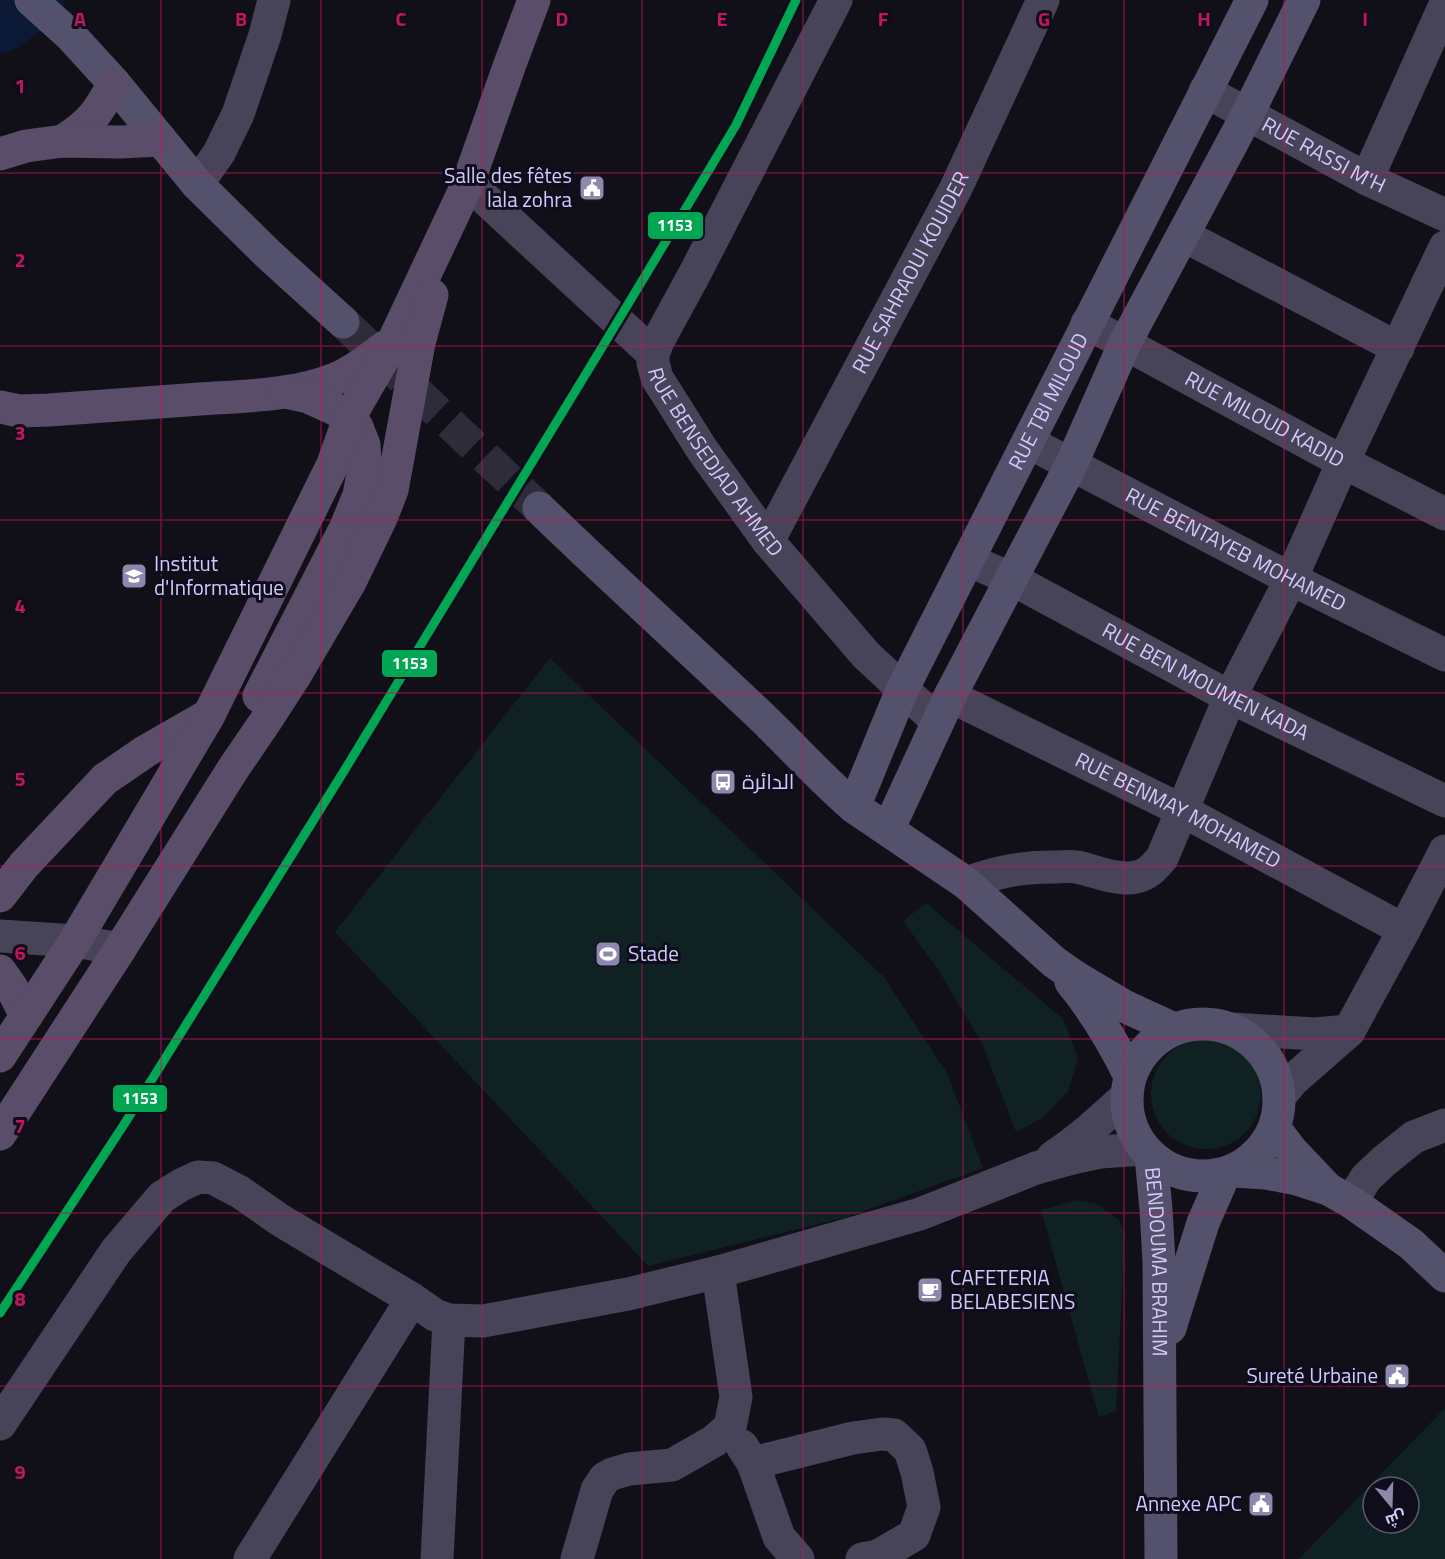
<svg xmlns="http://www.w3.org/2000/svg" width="1445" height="1559" viewBox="0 0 1445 1559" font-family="'Titillium Web',Cairo,sans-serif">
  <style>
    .green { fill: #0f2123; fill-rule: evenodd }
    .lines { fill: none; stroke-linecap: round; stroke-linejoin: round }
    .river { stroke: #0c1936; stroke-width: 60 }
    .secondary-tunnel { stroke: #2e2c3a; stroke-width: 33; stroke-dasharray: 33 16; stroke-linecap: butt }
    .minor { stroke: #474459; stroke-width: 33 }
    .tertiary { stroke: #474459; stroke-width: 33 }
    .secondary { stroke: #53516b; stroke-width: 33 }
    .primary { stroke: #5a4d6a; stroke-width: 33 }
    .rail-1-casing { stroke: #0f0c1b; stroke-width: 14 }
    .rail-1 { stroke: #00a651; stroke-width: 9 }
    .grid { fill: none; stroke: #c2185b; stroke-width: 1.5; stroke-opacity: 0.55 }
    .labels { text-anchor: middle; stroke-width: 6; stroke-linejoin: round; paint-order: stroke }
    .street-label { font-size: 21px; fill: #d2c9fc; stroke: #0f0c1b }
    .poi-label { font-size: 21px; fill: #d2c9fc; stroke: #0f0c1b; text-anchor: start }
    .grid-label { font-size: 20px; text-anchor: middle; font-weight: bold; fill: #c2185b; stroke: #0f0c1b; stroke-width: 6; stroke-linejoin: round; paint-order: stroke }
    .line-badge { stroke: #0f0c1b; stroke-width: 2 }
    .badge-label { font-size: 16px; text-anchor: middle; font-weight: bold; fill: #fff }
  </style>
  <rect width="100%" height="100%" fill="#111018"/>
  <g class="green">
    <polygon points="550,658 883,976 947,1073 983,1168 847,1217 648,1266 335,932"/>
    <polygon points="926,903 1063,1019 1078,1058 1068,1091 1044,1117 1016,1132 981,1041 939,971 903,921"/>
    <circle cx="1206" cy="1094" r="55"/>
    <polygon points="1077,1200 1097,1204 1119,1220 1125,1233 1116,1411 1099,1417 1041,1210"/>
    <path d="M1445,1408v151h-146zM1373,1487h36v36h-36z"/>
  </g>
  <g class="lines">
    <polyline class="river" points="0,23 34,0"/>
    <polyline class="secondary-tunnel" points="343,322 539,508"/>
    <g class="minor">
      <path id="s1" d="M836,0l-142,275 -36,66 -5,13v9l4,15 46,73 65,90 98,114 72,67"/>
      <path id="s2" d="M1205,91l162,88 78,36"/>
      <polyline points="1367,179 1445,5"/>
      <polyline points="468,183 653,354"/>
      <polyline points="197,184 219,153 238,114 265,35 274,0"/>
      <polyline points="1183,235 1398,348"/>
      <path id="s3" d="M1087,323l256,139 102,52"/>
      <path id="s4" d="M1028,442l263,137 154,76"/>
      <path id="s5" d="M768,541l188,-353 87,-188"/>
      <path id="s6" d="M968,560l44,19 218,118 215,104"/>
      <path id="s7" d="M950,696l233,115 221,119"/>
      <path d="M966,883c31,-11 54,-16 87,-16 8,0 16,-1 24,0 19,4 40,14 59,10 12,-2 19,-11 26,-19l68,-161 61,-118 52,-117 102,-215"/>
      <polyline points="1232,1029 1315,1034 1349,1031 1293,1080 1279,1097"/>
      <polyline points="1349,1031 1404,930 1445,851"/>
      <polyline points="1351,1202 1366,1178 1384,1161 1414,1137 1445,1125"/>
      <polyline points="742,1446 753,1463 779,1537 798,1559"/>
      <polyline points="753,1463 853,1438 882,1434 894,1435 910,1450 917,1472 924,1507 914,1535 878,1556 862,1559"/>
      <polyline points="250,1559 412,1299"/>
      <polyline points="437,1559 449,1320"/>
      <polyline points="577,1559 597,1490 605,1478 612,1474 629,1469 672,1465 714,1441 730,1427 736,1397 718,1272"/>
    </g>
    <g class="tertiary">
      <polyline points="0,936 75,941 120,949"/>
      <path d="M1053,1157c27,-18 50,-39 74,-61"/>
      <polyline points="0,1424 116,1251 162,1197 181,1185 198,1177 213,1178 240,1192 280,1220 412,1299 435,1315 449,1320 483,1321 628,1294 718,1272 920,1214 1036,1168 1072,1158 1100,1152 1144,1149"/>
    </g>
    <g class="secondary">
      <polyline points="31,0 71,36 114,83 197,184 268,254 343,322"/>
      <path d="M539,508c69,67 140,131 210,197 36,33 68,70 105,102l112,76 88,79 23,16 47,28 50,23"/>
      <path id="s8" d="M854,807l48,-117 350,-690"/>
      <polyline points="888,830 950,696 1071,465 1125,343 1247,115 1304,0"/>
      <path d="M1071,982c24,29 42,60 59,94"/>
      <circle cx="1203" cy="1100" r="76"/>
      <polyline points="1275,1129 1291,1150 1327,1188"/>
      <path id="s9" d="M1151,1156l5,53 3,53 2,297"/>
      <polyline points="1233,1171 1266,1173 1297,1179 1328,1189 1351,1202 1411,1244 1445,1276"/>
      <polyline points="1170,1328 1203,1223 1224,1175"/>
    </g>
    <g class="primary">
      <path d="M63,141c29,-19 35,-28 51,-58"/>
      <polyline points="0,154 26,146 63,141 120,142 161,140"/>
      <path d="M0,407l19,4 30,-1c51,-4 101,-7 151,-11 45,-3 92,-3 135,-20 18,-7 34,-20 50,-32"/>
      <polyline points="259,696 346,527 359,495 365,464 364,445 357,427 350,416 308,397 285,392"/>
      <polyline points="0,896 24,865 105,779 146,751 207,716"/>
      <polyline points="0,971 12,988 26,1016"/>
      <polyline points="0,1056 75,941 209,715 333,464 350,416 394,340 468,183 510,64 534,0"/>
      <polyline points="0,1134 120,949 233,769 265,722 296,674 350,582 381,518 392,490 419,343 432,295"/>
    </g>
    <g class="rail-1-casing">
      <polyline id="rail-1" points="0,1313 123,1126 344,771 601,349 736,125 796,0"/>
    </g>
    <use href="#rail-1" class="rail-1"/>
  </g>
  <path class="grid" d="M161,0v1559M321,0v1559M482,0v1559M642,0v1559M803,0v1559M963,0v1559M1124,0v1559M1284,0v1559M0,173h1445M0,346h1445M0,520h1445M0,693h1445M0,866h1445M0,1039h1445M0,1213h1445M0,1386h1445"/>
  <defs>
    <g id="civic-square" transform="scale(1.35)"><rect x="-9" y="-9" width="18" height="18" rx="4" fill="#8e88ac" stroke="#0f0c1b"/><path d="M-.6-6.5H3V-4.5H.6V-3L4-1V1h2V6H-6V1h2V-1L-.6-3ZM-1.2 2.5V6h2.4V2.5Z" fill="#fff"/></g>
    <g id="university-square" transform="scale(1.35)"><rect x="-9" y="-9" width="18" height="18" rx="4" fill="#8e88ac" stroke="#0f0c1b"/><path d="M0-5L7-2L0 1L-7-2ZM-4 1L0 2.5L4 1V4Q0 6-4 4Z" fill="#fff"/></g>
    <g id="bus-square" transform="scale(1.35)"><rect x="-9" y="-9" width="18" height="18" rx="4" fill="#8e88ac" stroke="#0f0c1b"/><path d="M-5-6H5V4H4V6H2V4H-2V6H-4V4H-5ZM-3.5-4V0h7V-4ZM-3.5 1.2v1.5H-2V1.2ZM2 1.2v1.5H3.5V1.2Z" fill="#fff"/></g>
    <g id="stadium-square" transform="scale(1.35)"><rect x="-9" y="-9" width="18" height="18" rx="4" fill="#8e88ac" stroke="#0f0c1b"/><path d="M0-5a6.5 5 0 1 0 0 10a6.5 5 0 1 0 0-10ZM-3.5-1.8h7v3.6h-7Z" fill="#fff"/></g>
    <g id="cafe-square" transform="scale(1.35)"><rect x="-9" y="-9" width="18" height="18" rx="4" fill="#8e88ac" stroke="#0f0c1b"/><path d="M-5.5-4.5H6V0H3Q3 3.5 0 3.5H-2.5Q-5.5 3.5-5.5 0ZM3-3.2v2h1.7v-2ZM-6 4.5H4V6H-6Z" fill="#fff"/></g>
  </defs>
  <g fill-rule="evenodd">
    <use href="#civic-square" x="592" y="188"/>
    <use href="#university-square" x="134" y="576"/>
    <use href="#bus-square" x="723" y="782"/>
    <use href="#stadium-square" x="608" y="954"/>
    <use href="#cafe-square" x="930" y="1290"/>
    <use href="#civic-square" x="1397" y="1376"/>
    <use href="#civic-square" x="1261" y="1504"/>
  </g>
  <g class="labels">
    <g class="street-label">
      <text dy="7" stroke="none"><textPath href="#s2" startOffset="135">RUE RASSI M'H</textPath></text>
      <text dy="7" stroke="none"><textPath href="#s5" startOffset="304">RUE SAHRAOUI KOUIDER</textPath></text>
      <text dy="7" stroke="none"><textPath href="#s8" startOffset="450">RUE TBI MILOUD</textPath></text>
      <text dy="7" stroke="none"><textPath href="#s3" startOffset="202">RUE MILOUD KADID</textPath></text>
      <text dy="7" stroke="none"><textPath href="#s1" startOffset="525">RUE BENSEDJAD AHMED</textPath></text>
      <text dy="7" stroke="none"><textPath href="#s4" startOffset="234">RUE BENTAYEB MOHAMED</textPath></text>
      <text dy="7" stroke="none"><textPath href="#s6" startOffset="267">RUE BEN MOUMEN KADA</textPath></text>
      <text dy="7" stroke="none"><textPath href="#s7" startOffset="255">RUE BENMAY MOHAMED</textPath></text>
      <text dy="7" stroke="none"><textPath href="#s9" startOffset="106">BENDOUMA BRAHIM</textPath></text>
    </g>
    <g class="poi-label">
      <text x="572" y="183" text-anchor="end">Salle des fêtes<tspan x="572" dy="24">lala zohra</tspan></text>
      <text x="154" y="571">Institut<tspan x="154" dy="24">d'Informatique</tspan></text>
      <text x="742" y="789">الدائرة</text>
      <text x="628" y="961">Stade</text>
      <text x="950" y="1285">CAFETERIA<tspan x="950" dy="24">BELABESIENS</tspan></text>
      <text x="1378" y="1383" text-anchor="end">Sureté Urbaine</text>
      <text x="1242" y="1511" text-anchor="end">Annexe APC</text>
    </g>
  </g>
  <g class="grid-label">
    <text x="80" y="26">A</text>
    <text x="241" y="26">B</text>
    <text x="401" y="26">C</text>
    <text x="562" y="26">D</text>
    <text x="722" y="26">E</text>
    <text x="883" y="26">F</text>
    <text x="1044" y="26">G</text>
    <text x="1204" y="26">H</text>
    <text x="1365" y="26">I</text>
    <text x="20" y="93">1</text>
    <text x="20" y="267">2</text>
    <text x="20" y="440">3</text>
    <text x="20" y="613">4</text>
    <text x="20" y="786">5</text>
    <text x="20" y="960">6</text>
    <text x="20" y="1133">7</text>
    <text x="20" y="1306">8</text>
    <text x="20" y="1479">9</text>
  </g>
  <g class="line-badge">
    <rect x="647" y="211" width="57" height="29" rx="6" fill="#00a651"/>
    <rect x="381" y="649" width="57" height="29" rx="6" fill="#00a651"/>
    <rect x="112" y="1084" width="56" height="29" rx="6" fill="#00a651"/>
  </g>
  <g class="badge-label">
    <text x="675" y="231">1153</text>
    <text x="410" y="669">1153</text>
    <text x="140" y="1104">1153</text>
  </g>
  <g transform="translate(1391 1505) rotate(161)"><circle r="28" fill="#0f0c1b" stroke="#5d5875" stroke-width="1.5"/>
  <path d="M0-4.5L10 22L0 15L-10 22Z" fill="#8e88ac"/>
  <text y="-9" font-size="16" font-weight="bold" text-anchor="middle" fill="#d2c9fc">ش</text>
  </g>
</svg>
